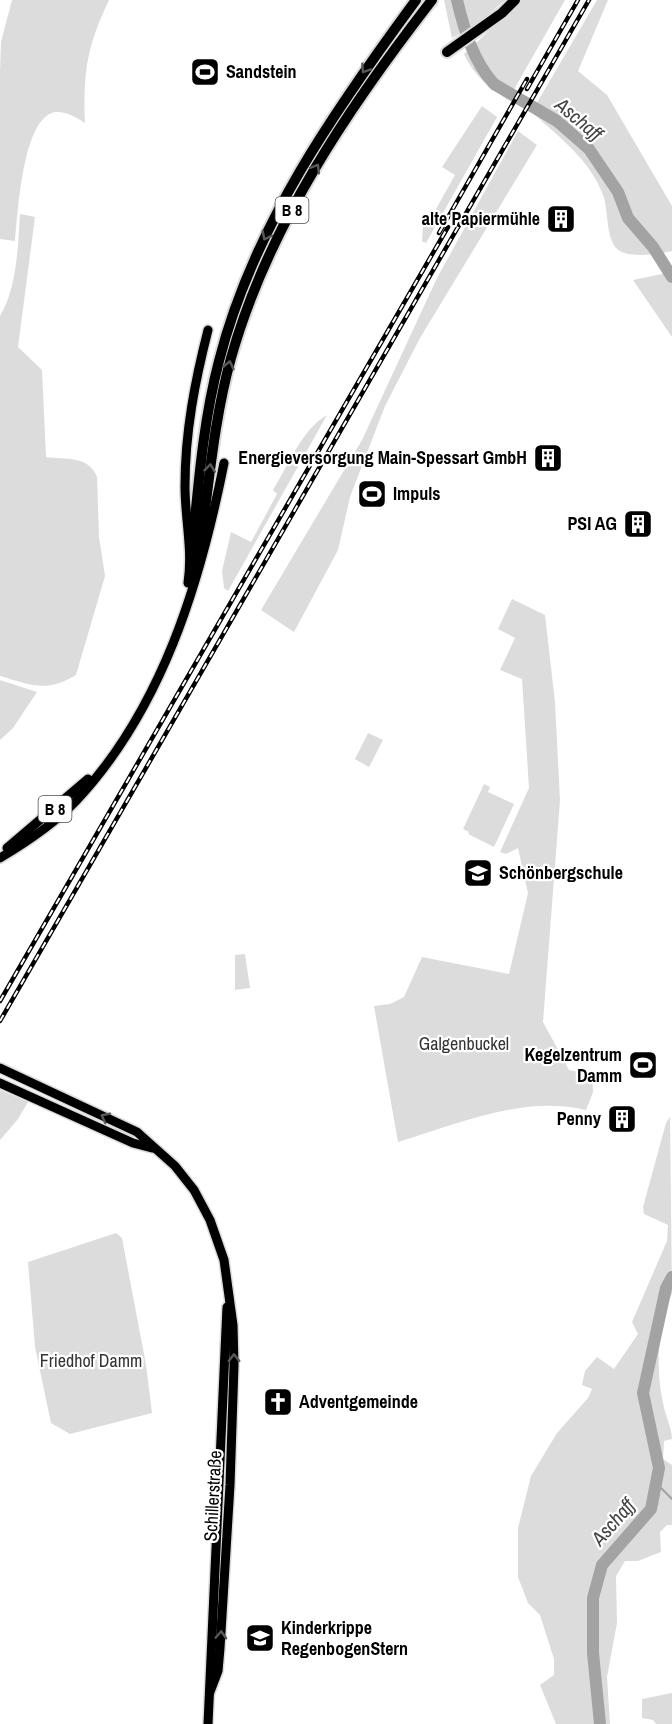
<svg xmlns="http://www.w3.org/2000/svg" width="672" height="1724" viewBox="0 0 672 1724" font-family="'Archivo Narrow',sans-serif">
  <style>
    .green { fill: #dcdcdc }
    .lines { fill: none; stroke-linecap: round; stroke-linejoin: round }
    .stream { stroke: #a3a3a3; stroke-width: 2 }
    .river { stroke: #a3a3a3; stroke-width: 12 }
    .major-casing { stroke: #dbdbdb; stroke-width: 12 }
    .highway-casing { stroke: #dbdbdb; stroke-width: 14 }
    .major { stroke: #000; stroke-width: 9 }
    .highway { stroke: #000; stroke-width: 10 }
    .rail-casing { stroke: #000; stroke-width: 4.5 }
    .rail { stroke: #fff; stroke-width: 2; stroke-dasharray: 7; stroke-linecap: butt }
    .oneway { stroke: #595959 }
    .labels { text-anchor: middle; stroke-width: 4.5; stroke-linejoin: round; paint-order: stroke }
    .shield { fill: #fff; stroke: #4c4c4c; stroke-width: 1.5 }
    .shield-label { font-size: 16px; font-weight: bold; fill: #000 }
    .poi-label { font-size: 18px; font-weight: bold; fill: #000; stroke: #fff; text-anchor: start }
    .park-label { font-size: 18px; fill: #333; stroke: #fff }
    .street-label { font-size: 18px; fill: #000; stroke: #fff }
    .water-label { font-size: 20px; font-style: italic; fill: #444; stroke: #fff }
  </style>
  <rect width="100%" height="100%" fill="#fff"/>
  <g class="green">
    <path d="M12,0h97c-22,46 -26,72 -24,123 -9,-6 -19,-12 -30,-11 -33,6 -37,102 -40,129l-15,-2v-168l1,-29z"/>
    <polygon points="444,0 505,0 475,26 452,38"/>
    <path d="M522,0h43l-57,100c-19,-13 -34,-24 -44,-46z"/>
    <path d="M597,0h11l-30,71 29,24 65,111v45c-13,3 -44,8 -55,-2 -12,-13 -8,-39 -14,-54 -12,-34 -43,-57 -69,-81l4,-13z"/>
    <polygon points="482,106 497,117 426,243 422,241 423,226 421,220 431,218 455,175 442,167"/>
    <polygon points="518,131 537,145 420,338 385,406 350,497 338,550 294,632 261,610 362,440 437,278"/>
    <path d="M20,214l15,3 -17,130 24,23 4,87c19,3 43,-2 51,20l2,60 6,39 -29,99c-30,18 -45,10 -76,1v-360c17,-28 18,-70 20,-102z"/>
    <polygon points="672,272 672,337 633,280"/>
    <path d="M327,415l-99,176 -4,-3 -2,-17 9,-39 20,10 26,-48 -4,-4c15,-24 29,-61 54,-75z"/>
    <path d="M512,599l33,16 10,87 5,98 -17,222 26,48 23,5 1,17 -7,18c-63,-15 -128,14 -188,32l-24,-136 16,-2 14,-7 18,-40 87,17 19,-81 -10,-45 -12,6 -6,-2 29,-64 -7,-109 -22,-9 15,-32 -17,-9z"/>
    <polygon points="0,680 37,692 13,728 0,740"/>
    <polygon points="368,733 383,740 369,767 355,759"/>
    <polygon points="484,784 490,787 488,792 514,804 494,847 468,834 469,832 463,829"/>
    <polygon points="245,954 250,988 235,990 235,955"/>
    <polygon points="0,1090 28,1102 18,1119 0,1140"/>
    <path d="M670,1117l2,176c-14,37 -17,72 -9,110 2,12 9,25 9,36l-8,2 -1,18 9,6v60h-5l-7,7 1,20 -23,9h-13l-9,15 1,47 -10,54 3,47h-54l-16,-39 14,-10v-16l-14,-44 -12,-12 -10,-26v-49l13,-52 26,-43 31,-35 4,-9 -10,-4 3,-14 12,-14 17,12 24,-35 -6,-12 35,-81 1,-16 -24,-11 -1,-7 23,-84z"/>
    <polygon points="116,1233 122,1238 146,1365 152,1413 70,1434 51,1423 35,1347 28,1262"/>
    <polygon points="672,1693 672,1724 656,1724 653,1720 642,1718 642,1699"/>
  </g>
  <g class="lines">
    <polyline class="stream" points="656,1483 672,1499"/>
    <g class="river">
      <path d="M457,0c7,29 16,61 37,84l63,37 32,28 29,43 10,26 25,29 19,30"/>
      <polyline points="600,1724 593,1653 593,1598 602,1565 651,1509 659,1468 643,1393 666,1288 672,1277"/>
    </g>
    <g class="major-casing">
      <g id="major">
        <path d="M188,583c5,-33 -3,-64 -3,-97 0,-54 10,-105 23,-156"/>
        <polyline points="7,848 88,779"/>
        <path d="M0,858c27,-16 54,-34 76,-57 86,-92 124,-217 148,-338"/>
        <polyline points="0,1068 137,1132 175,1166 194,1190 210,1220 224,1260 233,1325 234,1365 230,1485 220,1648 218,1671 210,1692"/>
        <polyline points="0,1083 133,1143 152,1148"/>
        <polyline points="208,1724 227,1307"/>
      </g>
    </g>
    <g class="highway-casing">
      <g id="highway">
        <polyline points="447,52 502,13 515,0"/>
        <path d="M191,559c7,-67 11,-133 28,-198 34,-134 116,-251 197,-361"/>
        <path d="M197,568c11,-70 15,-142 34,-210 37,-132 118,-251 201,-358"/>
      </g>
    </g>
    <use href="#major" class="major"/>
    <use href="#highway" class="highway"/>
    <g class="rail-casing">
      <g id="rail">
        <polyline points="527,89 578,0"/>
        <polyline points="439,233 527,79"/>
        <polyline points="0,1001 448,227"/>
        <polyline points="0,1021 589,0"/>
      </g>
    </g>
    <use href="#rail" class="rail"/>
  </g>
  <defs><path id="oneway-chevron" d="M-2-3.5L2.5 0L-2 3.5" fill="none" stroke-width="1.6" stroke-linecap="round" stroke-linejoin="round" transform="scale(1.5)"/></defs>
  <g class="oneway">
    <use href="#oneway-chevron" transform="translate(365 69) rotate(124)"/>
    <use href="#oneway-chevron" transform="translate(316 168) rotate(-58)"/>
    <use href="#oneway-chevron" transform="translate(266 236) rotate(117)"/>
    <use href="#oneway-chevron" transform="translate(229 365) rotate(-77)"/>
    <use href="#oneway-chevron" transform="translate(210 468) rotate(-83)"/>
    <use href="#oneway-chevron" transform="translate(105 1117) rotate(-153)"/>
    <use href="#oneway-chevron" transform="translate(234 1358) rotate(-91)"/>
    <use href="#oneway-chevron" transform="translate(221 1635) rotate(-87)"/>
  </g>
  <defs>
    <g id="stadium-square" transform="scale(1.5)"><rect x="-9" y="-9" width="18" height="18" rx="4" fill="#000" stroke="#fff"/><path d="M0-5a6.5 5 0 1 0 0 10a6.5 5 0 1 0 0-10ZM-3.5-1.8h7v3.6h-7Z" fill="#fff"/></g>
    <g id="building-square" transform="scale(1.5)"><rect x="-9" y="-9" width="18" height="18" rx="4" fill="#000" stroke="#fff"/><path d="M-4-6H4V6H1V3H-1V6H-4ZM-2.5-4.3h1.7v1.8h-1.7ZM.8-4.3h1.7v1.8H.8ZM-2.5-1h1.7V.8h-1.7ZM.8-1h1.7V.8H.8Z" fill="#fff"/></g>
    <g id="school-square" transform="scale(1.5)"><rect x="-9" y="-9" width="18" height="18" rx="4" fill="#000" stroke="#fff"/><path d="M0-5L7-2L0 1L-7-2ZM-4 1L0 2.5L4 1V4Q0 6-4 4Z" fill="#fff"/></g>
    <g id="church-square" transform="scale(1.5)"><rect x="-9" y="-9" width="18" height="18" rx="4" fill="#000" stroke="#fff"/><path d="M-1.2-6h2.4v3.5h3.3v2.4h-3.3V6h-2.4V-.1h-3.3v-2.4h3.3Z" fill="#fff"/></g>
  </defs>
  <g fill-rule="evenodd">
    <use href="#stadium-square" x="205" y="72"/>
    <use href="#building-square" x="561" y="219"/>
    <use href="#building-square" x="548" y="458"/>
    <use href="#stadium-square" x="372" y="494"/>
    <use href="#building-square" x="638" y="524"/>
    <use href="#school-square" x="478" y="873"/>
    <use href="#stadium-square" x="643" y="1065"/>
    <use href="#building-square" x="622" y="1119"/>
    <use href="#church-square" x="278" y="1402"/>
    <use href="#school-square" x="260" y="1638"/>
  </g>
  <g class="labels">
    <g class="shield">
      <rect x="275.5" y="197" width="33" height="26" rx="4.5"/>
      <rect x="38.5" y="796" width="33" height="26" rx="4.5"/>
    </g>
    <g class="shield-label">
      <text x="292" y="216">B 8</text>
      <text x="55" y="815">B 8</text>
    </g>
    <g class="poi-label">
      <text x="226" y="78">Sandstein</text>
      <text x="540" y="225" text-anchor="end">alte Papiermühle</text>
      <text x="527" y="464" text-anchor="end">Energieversorgung Main-Spessart GmbH</text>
      <text x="393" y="500">Impuls</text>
      <text x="617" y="530" text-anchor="end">PSI AG</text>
      <text x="499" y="879">Schönbergschule</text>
      <text x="622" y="1061" text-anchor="end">Kegelzentrum<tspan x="622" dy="21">Damm</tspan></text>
      <text x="601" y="1125" text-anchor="end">Penny</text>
      <text x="299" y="1408">Adventgemeinde</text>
      <text x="281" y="1634">Kinderkrippe<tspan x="281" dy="21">RegenbogenStern</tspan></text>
    </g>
    <g class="park-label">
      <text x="464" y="1050">Galgenbuckel</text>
      <text x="91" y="1367">Friedhof Damm</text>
    </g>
    <g class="street-label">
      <text transform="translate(213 1496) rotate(-87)" y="6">Schillerstraße</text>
    </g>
    <g class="water-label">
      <text transform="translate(579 119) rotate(40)" y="7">Aschaff</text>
      <text transform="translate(613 1522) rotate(-49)" y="7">Aschaff</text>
    </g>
  </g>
</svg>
